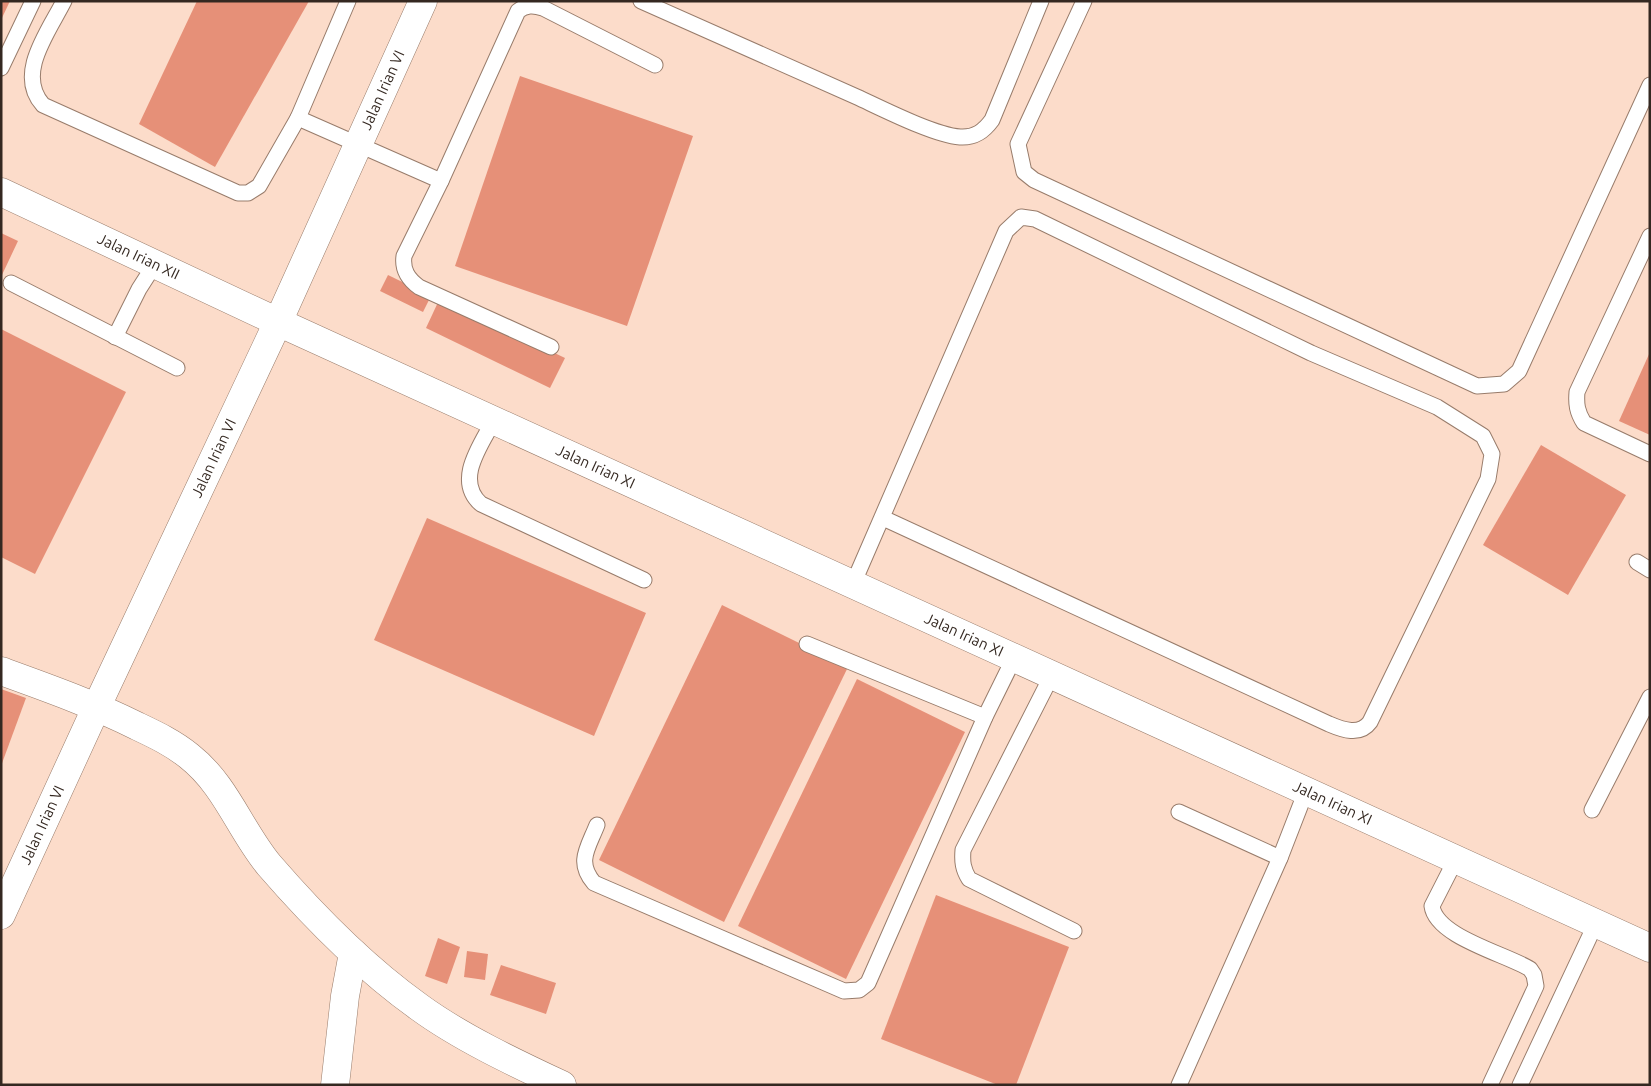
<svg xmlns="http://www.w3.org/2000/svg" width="1651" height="1086" viewBox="0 0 1651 1086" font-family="Ubuntu,sans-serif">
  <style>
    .building { fill: #e69078 }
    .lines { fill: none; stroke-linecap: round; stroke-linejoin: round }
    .service-casing { stroke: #987c6b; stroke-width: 17 }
    .minor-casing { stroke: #987c6b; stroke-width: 29 }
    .tertiary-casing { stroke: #987c6b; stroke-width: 29 }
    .service { stroke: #fff; stroke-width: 15 }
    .minor { stroke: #fff; stroke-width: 28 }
    .tertiary { stroke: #fff; stroke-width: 28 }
    .labels { text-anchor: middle; stroke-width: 5; stroke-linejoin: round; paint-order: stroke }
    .street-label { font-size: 15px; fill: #342821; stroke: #fcdcca }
  </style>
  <rect width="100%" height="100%" fill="#fcdcca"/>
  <g class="building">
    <polygon points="1,1 10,1 1,20"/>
    <polygon points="197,1 309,1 215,167 139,124"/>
    <polygon points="520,76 693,136 627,326 455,266"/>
    <polygon points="1,233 18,241 1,277"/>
    <polygon points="388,275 431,296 423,312 380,291"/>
    <polygon points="440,298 565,358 550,388 426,328"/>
    <polygon points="1,329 126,392 35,574 1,557"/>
    <polygon points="1650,352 1650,435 1619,421"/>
    <polygon points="1541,445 1626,495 1568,595 1483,545"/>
    <polygon points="427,518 646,613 594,736 374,640"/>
    <polygon points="722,605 848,667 724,922 599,860"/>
    <polygon points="857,679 965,732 846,979 738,926"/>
    <polygon points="1,689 26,698 1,766"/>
    <polygon points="936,895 1069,947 1016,1085 998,1085 881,1039"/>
    <polygon points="438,938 460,947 447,984 425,976"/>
    <polygon points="467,951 488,954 485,980 464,977"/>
    <polygon points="501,965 556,983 546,1014 490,995"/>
  </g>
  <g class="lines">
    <g class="service-casing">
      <g id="service">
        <path d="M64,1c-15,30 -49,73 -21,104l195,88h10l11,-7 39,-68 143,63 -37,75c-2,14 4,23 15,31l132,60"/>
        <path d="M641,1c72,32 144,64 216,96 26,12 77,38 103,40 15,1 24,-6 32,-17l49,-119"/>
        <polyline points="1084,1 1018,144 1024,172 1034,180 1477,386 1504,384 1519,371 1650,85"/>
        <polyline points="1,68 33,1"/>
        <polyline points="298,118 348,1"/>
        <path d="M441,181l77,-170c8,-6 15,-6 25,-3l112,57"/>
        <path d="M1650,236l-73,156c-1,12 0,20 7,31l66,31"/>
        <polyline points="11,283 177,368"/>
        <polyline points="115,337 139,289 155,264"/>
        <path d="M494,420c-13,25 -40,60 -13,84l163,76"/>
        <polyline points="1637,562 1650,570"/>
        <path d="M853,584l153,-353 15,-14 14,2 276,134 126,54 46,29 9,18 -4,25 -118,243c-10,14 -27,8 -41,2l-446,-206"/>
        <polyline points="807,644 985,717"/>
        <path d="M1052,675l-89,175c-1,12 0,19 6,29l105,52"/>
        <polyline points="1592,810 1650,697"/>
        <polyline points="1179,812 1280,858"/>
        <path d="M597,825c-9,23 -21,37 -3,58l250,108 15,-1 9,-7 117,-266 29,-59"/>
        <path d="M1456,859l-24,47c4,31 74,48 98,63l4,6 2,11 -46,99"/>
        <polyline points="1179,1085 1280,858 1306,791"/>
        <polyline points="1520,1085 1596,923"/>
      </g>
    </g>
    <g class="minor-casing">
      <g id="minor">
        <path id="s1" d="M1,192l277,130 1372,626"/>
        <path d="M1,671c47,17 92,33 136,55 19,9 36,17 52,30 37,29 51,74 80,109 45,52 94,102 150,142 41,30 96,56 143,78"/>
        <polyline points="335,1085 345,996 353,953"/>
      </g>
    </g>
    <g class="tertiary-casing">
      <g id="tertiary">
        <path id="s2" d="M1,915l96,-209 181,-384 145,-321"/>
      </g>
    </g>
    <use href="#service" class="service"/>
    <use href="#minor" class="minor"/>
    <use href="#tertiary" class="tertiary"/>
  </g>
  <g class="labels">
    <g class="street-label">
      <text dy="5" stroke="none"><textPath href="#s2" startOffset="909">Jalan Irian VI</textPath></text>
      <text dy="5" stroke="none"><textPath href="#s1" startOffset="152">Jalan Irian XII</textPath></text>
      <text dy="5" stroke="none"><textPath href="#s2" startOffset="504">Jalan Irian VI</textPath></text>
      <text dy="5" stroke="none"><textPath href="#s1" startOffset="655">Jalan Irian XI</textPath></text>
      <text dy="5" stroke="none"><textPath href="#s1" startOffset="1060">Jalan Irian XI</textPath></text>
      <text dy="5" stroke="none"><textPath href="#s1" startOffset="1465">Jalan Irian XI</textPath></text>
      <text dy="5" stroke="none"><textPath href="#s2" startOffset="99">Jalan Irian VI</textPath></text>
    </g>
  </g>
  <rect width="1651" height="1086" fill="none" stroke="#342821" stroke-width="5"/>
</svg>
